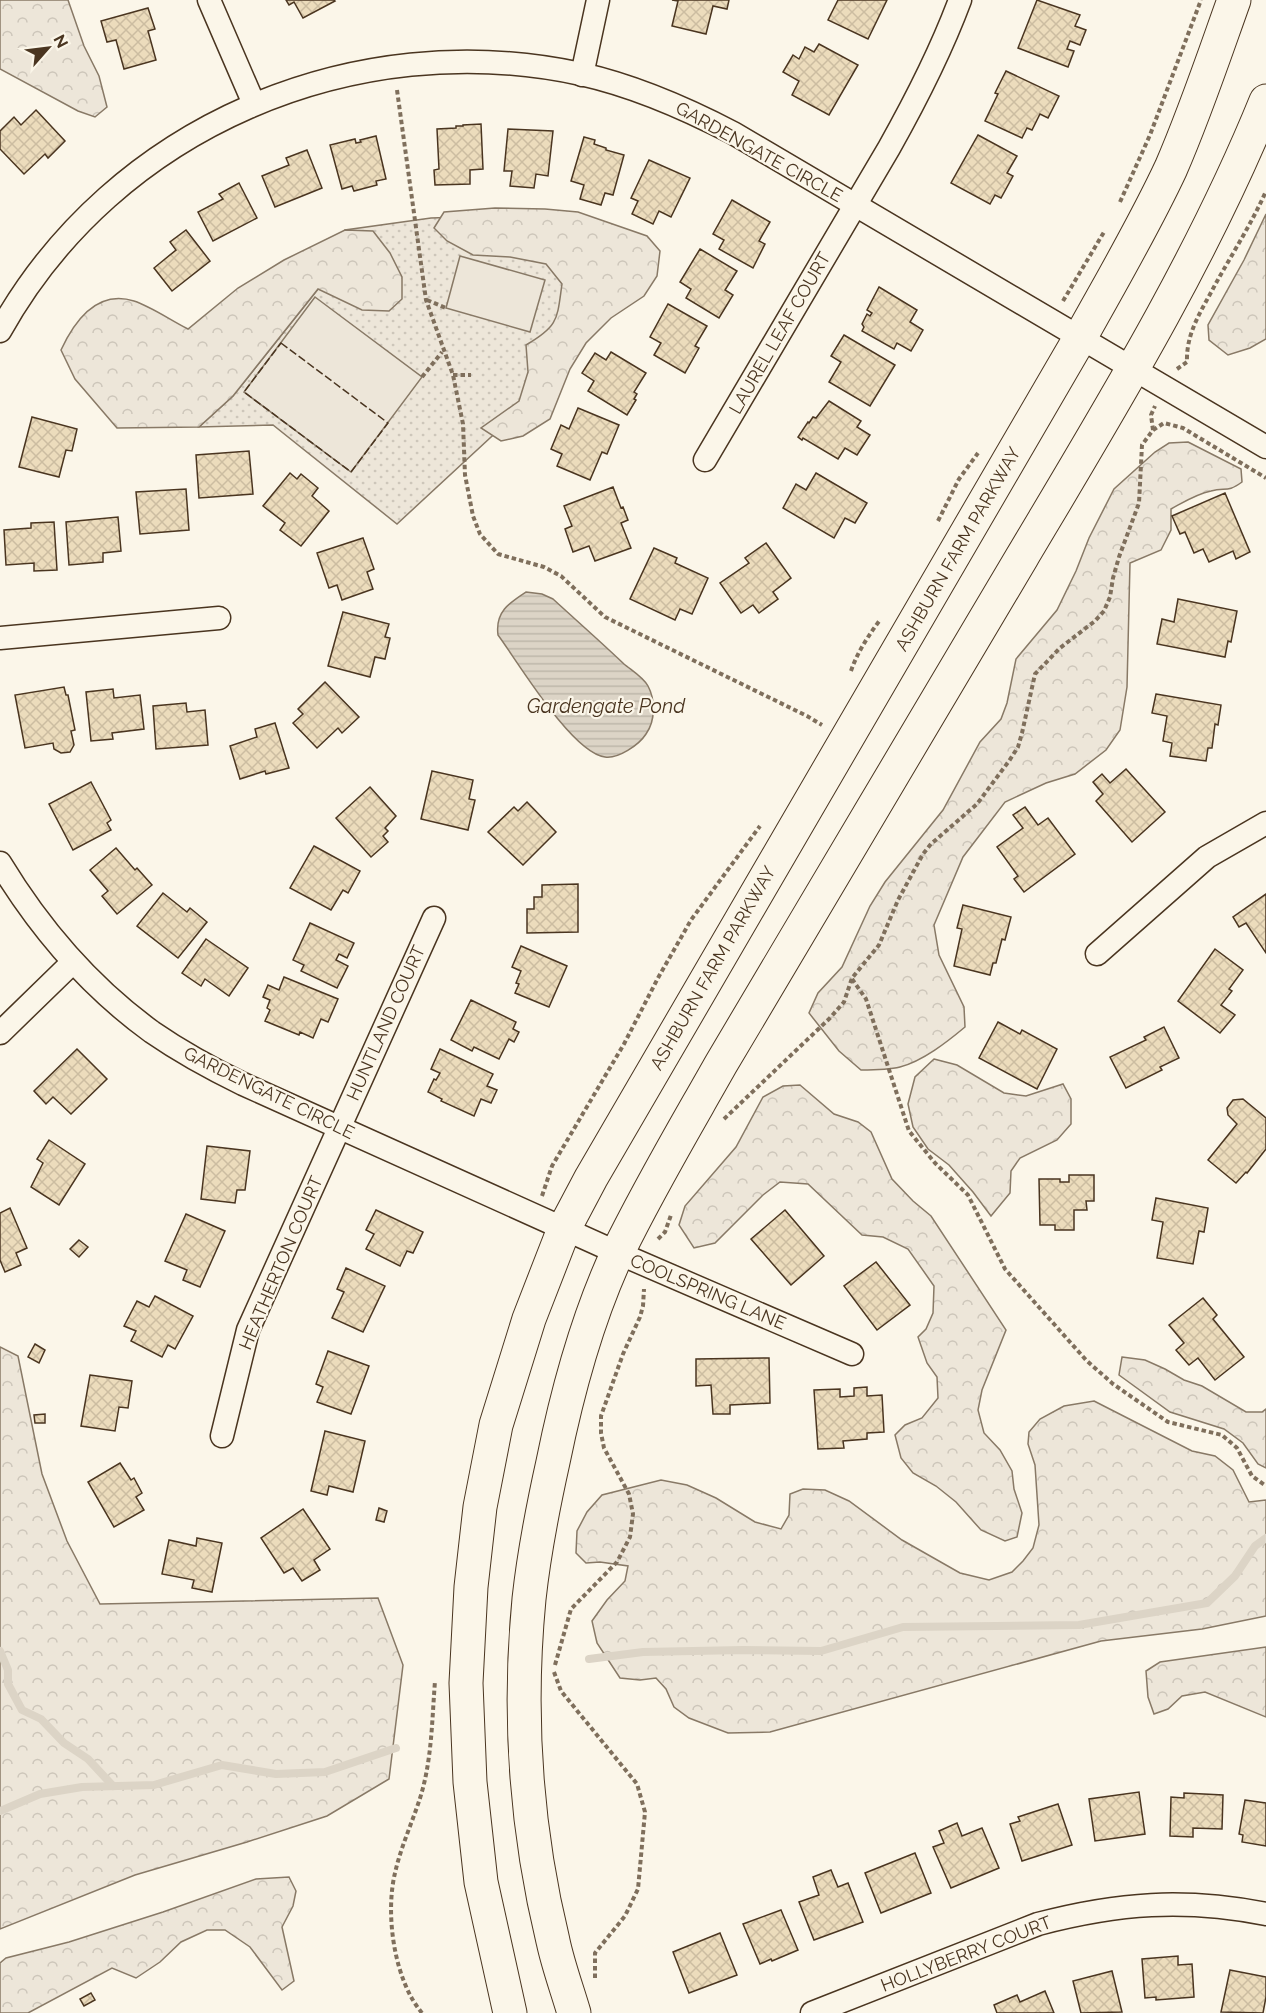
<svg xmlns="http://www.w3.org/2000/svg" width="1266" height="2013" viewBox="0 0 1266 2013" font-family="Raleway,sans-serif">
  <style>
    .grass { fill: url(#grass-dots); stroke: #887966; stroke-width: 1.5 }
    .forest { fill: url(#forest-crowns); stroke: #887966; stroke-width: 1.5 }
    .pitch { fill: #ede6d9; stroke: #887966; stroke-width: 1.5 }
    .water { fill: url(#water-rules); stroke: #887966; stroke-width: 1.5 }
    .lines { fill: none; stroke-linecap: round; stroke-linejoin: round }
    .stream { stroke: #dcd4c6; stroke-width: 8 }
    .building { fill: url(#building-cross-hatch); stroke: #4a3520; stroke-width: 1.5 }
    .minor-casing { stroke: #4a3520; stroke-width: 25 }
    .primary-casing { stroke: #4a3520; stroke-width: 35 }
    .path { stroke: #7f6f5c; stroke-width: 4; stroke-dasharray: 4.5 3; stroke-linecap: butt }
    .minor { stroke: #fbf6e9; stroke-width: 22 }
    .primary { stroke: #fbf6e9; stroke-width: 33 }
    .fence { stroke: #4a3520; stroke-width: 1.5; stroke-dasharray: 8 3; stroke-linecap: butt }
    .labels { text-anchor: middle; stroke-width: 4.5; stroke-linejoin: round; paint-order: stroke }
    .street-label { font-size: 18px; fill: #4a3520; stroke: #fbf6e9 }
    .water-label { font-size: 20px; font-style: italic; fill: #4a3520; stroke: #fbf6e9 }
  </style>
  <defs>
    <pattern id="grass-dots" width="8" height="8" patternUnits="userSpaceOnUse" patternTransform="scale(1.5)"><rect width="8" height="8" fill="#ede6d9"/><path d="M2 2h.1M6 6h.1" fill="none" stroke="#cdc6ba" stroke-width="1.8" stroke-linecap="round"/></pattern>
    <pattern id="forest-crowns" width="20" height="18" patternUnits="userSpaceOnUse" patternTransform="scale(1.5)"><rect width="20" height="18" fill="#ede6d9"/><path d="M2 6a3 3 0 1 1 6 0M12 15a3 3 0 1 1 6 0" fill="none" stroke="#cdc6ba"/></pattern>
    <pattern id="water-rules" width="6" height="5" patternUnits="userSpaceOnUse" patternTransform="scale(1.5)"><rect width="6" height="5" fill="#dcd4c6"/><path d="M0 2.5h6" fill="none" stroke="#beb7aa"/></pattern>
    <pattern id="building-cross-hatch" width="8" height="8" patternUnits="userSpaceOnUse" patternTransform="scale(1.5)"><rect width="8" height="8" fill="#ecdcbc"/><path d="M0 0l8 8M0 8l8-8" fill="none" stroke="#ccbda1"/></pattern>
  </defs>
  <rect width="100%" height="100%" fill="#fbf6e9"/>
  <polygon class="grass" points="491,216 549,225 585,328 545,387 397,524 273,425 199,427 233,396 318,289 345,230 431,218"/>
  <g class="forest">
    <polygon points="0,0 68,0 84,46 99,76 107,107 95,117 78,111 0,69"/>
    <path d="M495,208l50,1 33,3 69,24 13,15 -3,25 -13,20 -33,22 -25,25 -16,26 -20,50 -27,17 -22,5 -20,-13 38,-27 9,-29 -2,-27c33,-19 31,-26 36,-61l-16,-20 -36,-7 -37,-2 -26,-14 -13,-13 10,-16z"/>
    <polygon points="1266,214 1266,339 1250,348 1228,355 1209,340 1208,325 1244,260"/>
    <path d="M345,230l28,1 17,22 12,24v22l-13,12 -27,-1 -44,-21 -85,107 -34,31 -82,1 -42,-49 -14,-29c13,-28 35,-61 73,-49 18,6 36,19 54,28l50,-41 46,-28z"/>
    <path d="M1188,442l53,27 1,13c-15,11 -16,5 -31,9 -15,3 -27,11 -40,18v21l-10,20 -31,13 -3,124 -7,43 -14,20 -31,24 -29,9 -41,19 -42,55 -29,68 5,30 25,52 1,20c-18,15 -42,34 -65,40 -12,3 -27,3 -39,3l-22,-19 -30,-38 9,-20 24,-26 28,-61 15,-24 58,-72 37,-68 21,-23 6,-16 9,-44 41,-49 19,-39 13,-33 25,-49 41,-37 14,-9z"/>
    <polygon points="934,1059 957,1065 1004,1093 1026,1096 1063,1084 1071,1099 1071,1124 1057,1140 1020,1158 1011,1171 1010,1193 991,1216 973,1192 949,1165 928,1149 913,1127 908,1104 915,1077"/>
    <polygon points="800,1085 834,1114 858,1122 871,1132 892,1179 913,1201 931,1216 1006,1330 982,1390 978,1410 984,1433 1000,1450 1012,1471 1014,1489 1022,1513 1017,1537 1005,1541 981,1530 956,1502 936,1486 913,1473 901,1458 895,1435 905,1425 922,1418 938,1398 937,1377 927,1363 918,1337 926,1329 933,1313 934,1286 908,1249 883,1237 862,1235 808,1184 780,1182 763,1195 715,1243 694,1248 679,1225 685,1206 736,1147 763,1097 783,1086"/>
    <polygon points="0,1347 18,1356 42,1474 67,1541 100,1604 378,1598 403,1665 389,1779 327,1816 247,1842 135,1875 0,1929"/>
    <polygon points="1122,1357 1145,1360 1165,1369 1184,1380 1202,1386 1246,1412 1262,1412 1266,1409 1266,1468 1258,1464 1243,1443 1224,1429 1170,1412 1119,1375"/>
    <polygon points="1094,1401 1192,1451 1215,1456 1233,1470 1249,1502 1266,1500 1266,1616 1202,1629 1101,1641 770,1732 728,1733 689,1718 674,1707 666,1689 656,1678 640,1680 620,1678 597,1643 592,1621 607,1600 625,1581 628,1566 600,1562 586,1563 576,1553 577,1531 587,1512 602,1495 661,1480 687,1485 716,1498 755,1522 781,1529 789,1515 790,1494 803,1489 825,1490 849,1501 902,1540 960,1573 989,1580 1012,1572 1023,1561 1033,1548 1039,1525 1035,1465 1028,1444 1029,1432 1040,1419 1064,1406"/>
    <polygon points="1266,1647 1266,1717 1205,1692 1182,1696 1168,1709 1154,1714 1148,1697 1146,1671 1160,1662"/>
    <polygon points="289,1877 296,1891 293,1906 282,1927 294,1981 282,1990 250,1947 225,1930 207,1930 181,1942 160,1962 136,1978 112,1968 28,2013 0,2013 0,1963 6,1958 69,1942 163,1912 256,1879"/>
  </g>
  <g class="pitch">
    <polygon points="460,256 545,280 530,332 446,308"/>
    <polygon points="315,297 422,377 351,472 244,392"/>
  </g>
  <path class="water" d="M526,592l16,2 11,5c24,22 48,43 71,65 7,6 19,13 24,22 7,13 8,34 -2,48 -7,11 -28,25 -41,23 -33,-4 -87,-95 -107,-122 -3,-23 11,-32 28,-43z"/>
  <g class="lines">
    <g class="stream">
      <polyline points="0,1651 8,1670 8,1684 22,1710 41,1719 64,1743 88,1759 113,1786"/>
      <polyline points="589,1659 643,1652 743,1650 821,1651 903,1627 1079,1625 1207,1603 1235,1576 1255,1546 1266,1538"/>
      <polyline points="0,1811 40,1794 82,1787 154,1785 222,1765 276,1774 325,1772 396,1748"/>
    </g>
  </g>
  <g class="building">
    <polygon points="286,0 334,0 335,1 303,18 294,2 289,5"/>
    <polygon points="672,0 729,0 727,9 713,6 706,34 672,26 678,1"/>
    <polygon points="838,0 887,0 868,39 828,20"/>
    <polygon points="1037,0 1080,15 1075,26 1086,30 1080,45 1070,41 1067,49 1074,51 1068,67 1018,48"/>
    <polygon points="148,8 155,29 148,31 156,60 124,69 116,40 107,42 101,21"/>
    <polygon points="819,44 858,65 829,115 792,95 799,81 783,72 793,55 799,59 805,47 814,52"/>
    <polygon points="1006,71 1059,96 1048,118 1040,114 1032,130 1027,128 1022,138 985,121 998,94 995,93"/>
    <polygon points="36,110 65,141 48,158 45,154 24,174 0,149 0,131 14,117 21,125"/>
    <polygon points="481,124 483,169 470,170 470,184 435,185 434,170 439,169 437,129 456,128 456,126 463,126 463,125"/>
    <polygon points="508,129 553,131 548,176 536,174 534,188 510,186 512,171 504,171"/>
    <polygon points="978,135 1017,156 1007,173 1013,176 1001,198 995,195 990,204 951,183"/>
    <polygon points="376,136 386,179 376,181 377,185 354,191 352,186 342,189 330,145 355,139 356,143 361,142 360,140"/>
    <polygon points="584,137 595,140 594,144 606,148 606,150 624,155 613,195 605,193 601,205 580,199 584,185 571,181"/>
    <polygon points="307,150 322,188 275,207 262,176 289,165 286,158"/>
    <polygon points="649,160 690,178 671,217 659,211 653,224 632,214 638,201 631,198"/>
    <polygon points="239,183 257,218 213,241 198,212 223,199 219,194"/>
    <polygon points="732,200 770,222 759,241 765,244 753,268 719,249 724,240 713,234"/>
    <polygon points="186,230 210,261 172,291 154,268 176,250 170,242"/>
    <polygon points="700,249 737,271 725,290 733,295 719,318 686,298 691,289 680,282"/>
    <polygon points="879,287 917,310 910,322 923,330 911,351 897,343 894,349 862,331 864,327 862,324 867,314 870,316 872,313 867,310"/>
    <polygon points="668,304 707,326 695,346 699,348 685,373 654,355 661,343 650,337"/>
    <polygon points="844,335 895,365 870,406 829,382 841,362 831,356"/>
    <polygon points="611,352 646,373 634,392 637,394 634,399 636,400 627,415 588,391 594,381 582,373 595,353 606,360"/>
    <polygon points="829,401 861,421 857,427 870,435 857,455 845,448 838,459 803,438 802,440 798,437 808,422 809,423 813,417 816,418"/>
    <polygon points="578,408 619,425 607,454 602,452 590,480 557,466 562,454 551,449 561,425 569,429"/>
    <polygon points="32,417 77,429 72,451 66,450 59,477 19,467"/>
    <polygon points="249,451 253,494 199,498 196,455"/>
    <polygon points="290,473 297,479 301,474 318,488 312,496 329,511 301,546 280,530 285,523 263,506"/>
    <polygon points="816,473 867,503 855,523 845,518 834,538 783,508 796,484 806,490"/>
    <polygon points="613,487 621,508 623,507 628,520 621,523 631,548 595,561 589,546 573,552 565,529 572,526 564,506"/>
    <polygon points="186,489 189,530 140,534 136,492"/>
    <polygon points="1225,493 1250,552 1236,559 1233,551 1209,562 1203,549 1194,553 1185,532 1180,534 1172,516"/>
    <polygon points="118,517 121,551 103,553 103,562 69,565 66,522"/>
    <polygon points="54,522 57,570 34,571 34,563 6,565 4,530 31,528 31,523"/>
    <polygon points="363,538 374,569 367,572 373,589 342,600 337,585 329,588 317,553"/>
    <polygon points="766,543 791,578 773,592 778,599 759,613 753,605 741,613 720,583 749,563 745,558"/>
    <polygon points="654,548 677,558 675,563 708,578 692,614 680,609 675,620 630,599"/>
    <polygon points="1178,599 1237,611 1231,642 1228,641 1225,657 1157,644 1162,619 1174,622"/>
    <polygon points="343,612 389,624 385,637 390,638 385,659 375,657 370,677 328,666"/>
    <polygon points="325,682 359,717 342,733 338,728 317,748 293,723 303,714 298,709"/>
    <polygon points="64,687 66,695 68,695 75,730 71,731 74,745 70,752 61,753 54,749 53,743 25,748 15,695"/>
    <polygon points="113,689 114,698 140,695 144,729 112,733 113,739 91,741 86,692"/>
    <polygon points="1156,694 1221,705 1218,725 1215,724 1212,748 1208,748 1206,761 1170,756 1172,743 1163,741 1167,716 1152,713"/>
    <polygon points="186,703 187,712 205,710 208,745 156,749 153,706"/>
    <polygon points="275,723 289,768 266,774 265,771 240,779 230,746 257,737 255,729"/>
    <polygon points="1126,769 1165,812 1132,842 1096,801 1103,794 1093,782 1102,774 1110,783"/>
    <polygon points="432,771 473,780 469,799 475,800 468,830 421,819"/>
    <polygon points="91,782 111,820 107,823 111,830 73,850 49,804"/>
    <polygon points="370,787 396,816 385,828 388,831 383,836 388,842 371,857 336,818"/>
    <polygon points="527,802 556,832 523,865 488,832 514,807 518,811"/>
    <polygon points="1025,807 1038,825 1048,818 1075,854 1024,892 1014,879 1018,876 997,847 1023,828 1013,815"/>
    <polygon points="314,846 360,871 348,893 343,890 331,910 290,888"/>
    <polygon points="116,848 135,870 137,868 152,885 117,914 102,896 108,891 90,870"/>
    <polygon points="578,884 578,932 527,933 527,909 534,909 534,897 542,897 542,885"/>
    <polygon points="163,893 187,912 190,908 207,922 178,958 137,926"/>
    <polygon points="1266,894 1266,953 1246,923 1239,927 1233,917"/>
    <polygon points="963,905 1011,917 1005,940 1002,939 996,963 993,963 990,975 954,966 962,929 957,928"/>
    <polygon points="310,923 354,943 347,958 339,954 336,960 348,966 337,988 301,971 304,965 293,960"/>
    <polygon points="206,939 248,968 229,996 205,979 201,986 182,973"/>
    <polygon points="521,946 567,966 549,1007 515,993 519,984 516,983 521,971 512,967"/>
    <polygon points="1215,949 1243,970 1229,989 1232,991 1221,1005 1235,1015 1220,1033 1178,1001"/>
    <polygon points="284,977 338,999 328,1022 321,1019 313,1038 300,1032 299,1035 265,1021 270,1010 267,1008 270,1000 263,997 268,985 279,990"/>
    <polygon points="471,1000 516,1022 513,1029 519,1032 514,1042 509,1039 499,1059 474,1047 472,1051 451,1040"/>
    <polygon points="998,1022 1020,1034 1022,1030 1057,1049 1037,1089 979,1058"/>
    <polygon points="1164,1027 1179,1058 1160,1067 1162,1070 1126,1088 1110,1057 1146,1040 1144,1037"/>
    <polygon points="77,1049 107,1079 71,1114 53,1097 46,1104 34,1091"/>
    <polygon points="440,1049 493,1074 487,1086 497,1090 491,1103 481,1099 474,1116 441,1101 442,1099 428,1092 434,1079 436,1080 440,1073 431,1069"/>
    <polygon points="1243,1099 1266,1118 1266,1149 1247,1173 1246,1172 1236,1183 1208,1160 1237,1124 1228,1115 1227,1108 1233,1100"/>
    <polygon points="49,1140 85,1164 59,1205 31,1187 43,1163 37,1159"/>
    <polygon points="207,1146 250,1151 245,1190 237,1190 235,1203 201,1199"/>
    <polygon points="1069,1175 1094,1175 1094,1201 1086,1201 1087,1210 1074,1210 1074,1230 1055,1230 1055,1225 1040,1225 1039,1179 1060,1179 1060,1182 1069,1182"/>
    <polygon points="1156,1198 1208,1208 1204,1232 1199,1231 1193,1264 1157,1258 1163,1222 1152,1220"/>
    <polygon points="10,1208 27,1248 16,1253 21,1265 5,1272 0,1260 0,1213"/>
    <polygon points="376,1210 423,1232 413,1253 407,1251 400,1266 366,1249 374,1234 366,1230"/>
    <polygon points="785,1210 824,1256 791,1285 751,1239"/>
    <polygon points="186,1214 225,1231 200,1287 183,1280 187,1270 165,1261"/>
    <polygon points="79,1240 88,1247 79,1257 70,1249"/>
    <polygon points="876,1262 910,1305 877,1330 844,1286"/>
    <polygon points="346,1268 385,1286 363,1332 332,1318 344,1292 337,1289"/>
    <polygon points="155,1296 193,1316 175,1349 168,1345 162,1357 131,1341 136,1331 124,1326 137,1301 149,1307"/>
    <polygon points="1203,1298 1217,1315 1213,1319 1244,1357 1215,1380 1198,1358 1189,1365 1176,1350 1184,1343 1169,1325"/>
    <polygon points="35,1344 45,1350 39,1363 28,1357"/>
    <polygon points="328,1351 369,1366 351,1414 317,1402 323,1387 316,1384"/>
    <polygon points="769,1358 770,1403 730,1405 730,1414 713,1414 711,1385 696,1386 696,1359"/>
    <polygon points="90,1375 132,1381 128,1408 119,1407 115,1431 81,1426"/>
    <polygon points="867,1387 867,1396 882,1395 884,1432 867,1433 867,1439 843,1441 844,1448 818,1449 814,1390 840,1389 840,1397 854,1396 854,1388"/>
    <polygon points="45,1414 45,1423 35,1423 34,1415"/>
    <polygon points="325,1431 365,1441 353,1492 329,1486 327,1495 311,1491"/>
    <polygon points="120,1463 131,1480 134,1478 142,1493 136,1497 144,1510 114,1527 88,1482"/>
    <polygon points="379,1508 387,1511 384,1522 376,1520"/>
    <polygon points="303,1509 330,1549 314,1560 320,1570 302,1581 293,1568 284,1573 261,1538"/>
    <polygon points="197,1538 222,1543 212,1592 192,1588 194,1580 162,1574 169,1540 196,1546"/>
    <polygon points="1139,1792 1145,1834 1095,1841 1089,1799"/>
    <polygon points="1184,1793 1223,1795 1222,1829 1193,1828 1193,1837 1170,1836 1171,1797 1184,1798"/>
    <polygon points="1245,1800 1266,1803 1266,1846 1242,1842 1243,1835 1239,1834"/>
    <polygon points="1058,1804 1072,1845 1022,1861 1010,1824 1020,1821 1018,1817"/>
    <polygon points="957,1823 962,1836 982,1828 999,1868 951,1888 933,1847 944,1843 939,1831"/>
    <polygon points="915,1853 931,1893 881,1913 865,1873"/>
    <polygon points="831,1870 838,1887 848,1883 863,1922 814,1940 799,1902 819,1895 813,1877"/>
    <polygon points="781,1910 798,1950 772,1961 771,1959 760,1964 743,1924"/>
    <polygon points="720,1933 737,1975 689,1993 673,1952"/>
    <polygon points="1178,1956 1178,1965 1192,1964 1194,1997 1156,2000 1156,1997 1145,1998 1142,1959"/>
    <polygon points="1230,1970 1266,1977 1266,1997 1263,2013 1221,2012"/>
    <polygon points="1112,1971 1122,2012 1081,2013 1073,1981"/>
    <polygon points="1045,1991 1054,2013 997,2013 994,2005 1017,1995 1020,2002"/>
    <polygon points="91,1993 95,2000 84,2006 80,1999"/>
  </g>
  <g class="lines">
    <g class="minor-casing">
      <g id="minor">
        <polyline points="209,0 254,104"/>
        <polyline points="582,75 598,0"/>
        <path d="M0,331c114,-205 355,-306 581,-257 54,12 104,34 152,59l533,314"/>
        <path d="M705,460l184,-312c27,-48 52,-97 71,-148"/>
        <polyline points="0,638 219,618"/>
        <path d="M0,863c40,66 90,124 152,169 29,20 60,37 91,52l375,169 234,101"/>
        <polyline points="1097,954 1207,857 1266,823"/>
        <polyline points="0,1033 73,962"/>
        <polyline points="222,1436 248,1330 434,918"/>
        <path d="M812,2013l226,-89c80,-21 146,-26 228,-10"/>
      </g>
    </g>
    <g class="primary-casing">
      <g id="primary">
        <path d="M510,2013l-29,-131 -11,-100 -4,-99 5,-96 9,-80 16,-82 33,-106 35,-90 27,-51 489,-840c31,-56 64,-112 91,-170 24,-55 43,-112 63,-168"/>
        <path d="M574,2013c-7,-24 -16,-48 -21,-72 -27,-111 -35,-228 -24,-342 5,-46 14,-92 24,-137 14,-69 35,-146 65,-210 31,-64 68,-126 103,-188 100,-169 201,-338 301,-507 88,-148 179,-296 244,-456"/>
      </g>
    </g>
    <g class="path">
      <polyline points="397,90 426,300 453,375 463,424 465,475 473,516 480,534 498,554 544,567 561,576 605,617 807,716 822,725"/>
      <polyline points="1120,202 1150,135 1201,0"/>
      <polyline points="427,300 446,308"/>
      <polyline points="1063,301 1104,232"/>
      <path d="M1177,369l10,-7c-1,-30 15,-52 28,-77 17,-31 37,-62 51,-94"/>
      <polyline points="453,375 471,375"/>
      <polyline points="422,377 442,352"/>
      <polyline points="1153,430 1164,423 1183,428 1266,478"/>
      <polyline points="938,521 959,479 978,453"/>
      <path d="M851,671c6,-18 17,-35 29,-51"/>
      <polyline points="852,979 866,999 909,1131 935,1163 968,1195 1005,1269 1086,1360 1113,1384 1168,1422 1222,1435 1237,1448 1252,1476 1266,1486"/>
      <polyline points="724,1119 830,1018 844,1002 852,978 879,945 898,900 923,854 931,844 977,804 1009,761 1018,747 1022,733 1035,674 1060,648 1095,621 1104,611 1110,597 1113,578 1119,557 1139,503 1142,445 1153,430 1151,415 1155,406"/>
      <polyline points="542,1196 552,1166 624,1044 658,978 691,920 760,826"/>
      <polyline points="658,1239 665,1232 671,1215"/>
      <polyline points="555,1665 571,1609 617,1562 630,1537 633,1514 629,1494 604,1448 601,1433 601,1416 623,1354 640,1317 643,1306 644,1289"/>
      <polyline points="554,1672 561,1691 637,1784 645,1812 638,1889 625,1916 595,1953 595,1979"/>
      <path d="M422,2013c-28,-33 -37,-99 -27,-140 6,-27 18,-52 26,-78 11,-37 11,-76 14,-114"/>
    </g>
    <use href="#minor" class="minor"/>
    <use href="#primary" class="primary"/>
    <polygon class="fence" points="281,343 388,423 351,472 244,392"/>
  </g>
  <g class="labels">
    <g class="street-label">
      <text transform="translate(759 152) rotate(29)" y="6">GARDENGATE CIRCLE</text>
      <text transform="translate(780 333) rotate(-60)" y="6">LAUREL LEAF COURT</text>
      <text transform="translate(958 549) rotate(-60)" y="6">ASHBURN FARM PARKWAY</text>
      <text transform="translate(713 968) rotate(-60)" y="6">ASHBURN FARM PARKWAY</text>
      <text transform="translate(386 1023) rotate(-66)" y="6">HUNTLAND COURT</text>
      <text transform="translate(269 1093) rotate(26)" y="6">GARDENGATE CIRCLE</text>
      <text transform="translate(281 1263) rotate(-67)" y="6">HEATHERTON COURT</text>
      <text transform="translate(708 1292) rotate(23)" y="6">COOLSPRING LANE</text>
      <text transform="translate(966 1954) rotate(-21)" y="6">HOLLYBERRY COURT</text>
    </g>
    <g class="water-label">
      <text x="606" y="713">Gardengate Pond</text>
    </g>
  </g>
  <g transform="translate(48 48) rotate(62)" stroke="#fbf6e9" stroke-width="4.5" paint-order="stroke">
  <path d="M0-4.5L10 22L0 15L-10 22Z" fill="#4a3520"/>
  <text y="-9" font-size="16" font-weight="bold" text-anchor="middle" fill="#4a3520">N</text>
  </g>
</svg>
